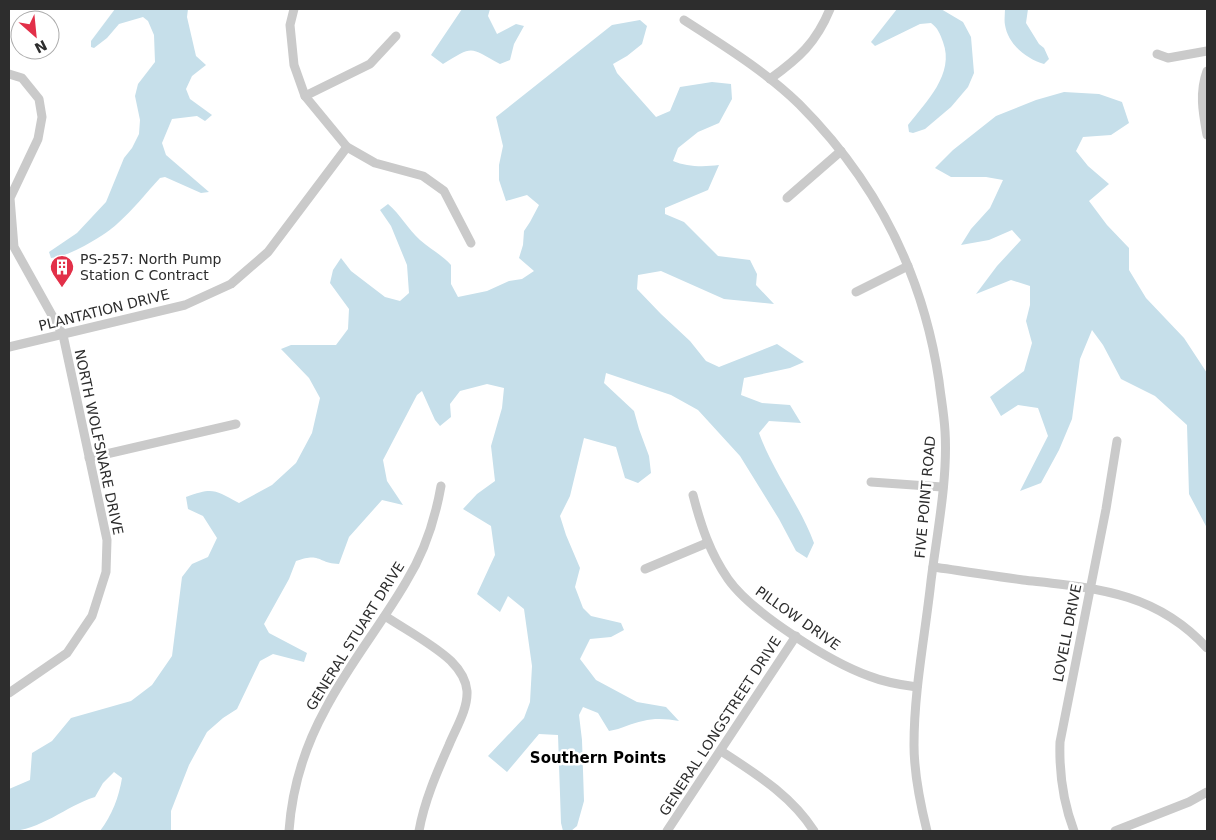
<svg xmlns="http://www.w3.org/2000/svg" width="1216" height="840" viewBox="0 0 1216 840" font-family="'DejaVu Sans',sans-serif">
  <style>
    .water { fill: #c6dfea }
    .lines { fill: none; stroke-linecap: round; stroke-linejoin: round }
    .minor { stroke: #cacaca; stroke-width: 9 }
    .labels { text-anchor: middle; stroke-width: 5; stroke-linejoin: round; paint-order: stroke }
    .poi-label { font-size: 14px; fill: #2d2d2d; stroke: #fff; text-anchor: start }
    .street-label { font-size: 14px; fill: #2d2d2d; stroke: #fff }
    .neighbourhood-label { font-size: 15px; font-weight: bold; fill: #000; stroke: #fff }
  </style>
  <rect width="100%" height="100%" fill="#fff"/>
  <g class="water">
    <path d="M115,9h73l-1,8 9,39 10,9 -14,11 -6,13 4,10 22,16 -7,6 -8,-5 -25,3 -10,24 4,12 43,37 -8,1 -36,-16 -5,1c-14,15 -27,32 -43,46 -13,12 -48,33 -66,34l-2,-6 28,-19 29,-31 18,-44 8,-10 7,-14 1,-14 -5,-24 3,-12 17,-22 -1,-27 -6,-14 -5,-4 -24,7 -12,14 -13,10 -3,-1v-6z"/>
    <path d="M462,9h28l-2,7 9,18 19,-10 8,2 -10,18 -4,16 -10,4c-31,-17 -26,-19 -57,0l-12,-9z"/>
    <path d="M897,9h44l22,13 8,15 3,36 -6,14 -17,20 -26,22 -12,4 -4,-1 -1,-7c18,-23 47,-51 35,-83 -3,-8 -5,-14 -12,-19l-11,1 -45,22 -4,-4z"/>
    <path d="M1005,9h23l-2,14 13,21 5,4 5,11 -5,5c-18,-5 -36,-20 -39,-39 -1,-5 0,-11 0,-16z"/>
    <path d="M640,20l7,6 -5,18 -15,12 -14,8 4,9 39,44 14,-6 10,-24 32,-5 19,2 1,15 -13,24 -21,9 -20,16 -5,13c14,6 31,6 46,4l-11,25 -43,18v6l19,8 34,34 32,4 7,14 -1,11 18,19 -50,-5 -63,-28 -23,4 -1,14 24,25 29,27 16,20 13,6 58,-23 27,18 -14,6 -46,10 -3,17 21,8 28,2 11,18 -32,-2 -10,12c14,39 41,72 55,110l-7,15 -11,-7 -17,-32 -39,-63 -42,-46 -27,-15 -65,-22 -2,10 30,28 5,18 10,27 2,17 -13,10 -13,-5 -9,-31 -32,-9 -14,58 -10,20 6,19 14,33 -5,19 8,21 8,8 30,7 3,7 -13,7 -21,2 -10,20 16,21 41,22 29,5 13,14c-12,-2 -24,-3 -36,0 -12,2 -21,8 -34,10l-11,-18 -15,-6 -4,8 3,25 2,61 -7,25 -6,5h-8l-2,-8 -3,-88 -19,-1 -32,38 -19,-16 36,-38 6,-16 2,-36 -8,-57 -16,-13 -8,16 -23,-18 18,-39 -4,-29 -28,-17 14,-15 18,-13 -4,-35 11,-38 2,-20 -17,-4 -27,7 -10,13 1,13 -11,9 -5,-6 -13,-29 -5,4 -34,65 4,21 16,24 -21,-5 -33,37 -10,27c-22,-1 -18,-12 -43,-3l-7,18 -25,45 5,9 38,20 -3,9 -31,-8 -13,7 -23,48 -14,9 -16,14 -18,33 -18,46v20h-71c12,-16 19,-34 22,-53l-8,-6 -11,11 -8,14c-29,9 -55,34 -86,34v-42l21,-9 2,-27 20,-12 19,-23 60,-17 21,-16 20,-29 10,-79 10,-13 16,-7 9,-19 -14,-22 -15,-7 -2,-12c28,-10 28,-7 53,6l33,-18 24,-22 16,-30 8,-35 -11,-20 -28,-29 10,-4h45l12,-16 1,-20 -19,-26 3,-13 8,-12 10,13 34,26 15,4 9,-8 -2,-28 -16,-39 -11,-16 8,-6c12,10 20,25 32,36 10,9 21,14 31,25v19l7,13 29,-6 22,-10 13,-2 12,-8 -15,-13 4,-13 1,-14 6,-9 9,-17 -12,-10 -21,6 -7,-21v-15l4,-19 -7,-29 116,-92z"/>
    <polygon points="1064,92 1099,94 1122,102 1129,123 1111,135 1083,137 1076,151 1088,166 1109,184 1089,201 1107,225 1129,248 1129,270 1146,298 1184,338 1207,373 1207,528 1189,494 1187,425 1155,396 1121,379 1103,345 1092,330 1080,359 1072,419 1059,450 1041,483 1020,491 1048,436 1038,408 1018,405 1001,416 990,397 1024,371 1032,343 1026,321 1030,305 1030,286 1011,280 976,294 997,266 1021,240 1012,230 989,240 961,245 971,229 990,208 1003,180 986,177 951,177 935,168 953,150 996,116 1036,100"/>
  </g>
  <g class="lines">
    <g class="minor">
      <polyline points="294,9 290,25 294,65 305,96 347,147 375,163 423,176 444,191 471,243"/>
      <path d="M684,20c40,26 81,51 115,84 77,77 124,169 140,277 2,17 5,33 6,50 3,48 -8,102 -14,150 -6,55 -17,109 -17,164 0,29 6,58 13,86"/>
      <polyline points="1157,54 1168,58 1207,51"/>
      <path d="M1207,71c-8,22 -4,42 0,64"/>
      <polyline points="9,74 22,78 39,99 42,117 38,139 10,198 14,247 63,335 107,540 106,572 92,616 67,653 9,693"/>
      <path d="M770,79c29,-21 46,-36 60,-70"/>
      <polyline points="305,96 370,64 396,36"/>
      <polyline points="787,198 841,151"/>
      <polyline points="856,292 908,266"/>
      <polyline points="9,347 185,305 231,284 268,252 347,147"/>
      <polyline points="89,458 236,424"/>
      <polyline points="871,482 942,487"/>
      <path d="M693,495c8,31 17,58 35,84 24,34 102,83 141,97 15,6 32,9 48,11"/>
      <path d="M933,567c30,4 60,9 90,13 71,8 132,11 184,68"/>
      <polyline points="645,569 707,543"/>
      <path d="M385,616c21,14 48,28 66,45 8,8 15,18 16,30 1,18 -11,37 -18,54 -12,27 -25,57 -30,86"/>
      <path d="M721,751c35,23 70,44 93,80"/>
      <path d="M289,831c3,-43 16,-85 37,-123 23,-44 55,-83 80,-126 18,-29 29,-62 35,-96"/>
      <polyline points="667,831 796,636"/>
      <path d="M1074,831c-11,-29 -15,-58 -14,-89l46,-233 11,-68"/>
      <polyline points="1115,831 1189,802 1207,792"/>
    </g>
  </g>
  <defs>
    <g id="building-pin" transform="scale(1.25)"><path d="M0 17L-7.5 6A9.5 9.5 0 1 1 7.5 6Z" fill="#e23049" stroke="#fff"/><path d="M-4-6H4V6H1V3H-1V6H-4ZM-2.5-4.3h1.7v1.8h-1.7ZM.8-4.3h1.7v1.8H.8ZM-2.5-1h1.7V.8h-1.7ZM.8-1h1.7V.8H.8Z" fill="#fff"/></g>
  </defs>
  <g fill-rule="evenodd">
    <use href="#building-pin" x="62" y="267"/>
  </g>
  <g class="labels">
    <g class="poi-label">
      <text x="80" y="264">PS-257: North Pump<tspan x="80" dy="16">Station C Contract</tspan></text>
    </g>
    <g class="street-label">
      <text transform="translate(104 310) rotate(-14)" y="5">PLANTATION DRIVE</text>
      <text transform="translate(99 442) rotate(78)" y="5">NORTH WOLFSNARE DRIVE</text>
      <text transform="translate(925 497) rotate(-85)" y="5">FIVE POINT ROAD</text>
      <text transform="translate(798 618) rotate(35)" y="5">PILLOW DRIVE</text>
      <text transform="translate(1067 633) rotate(-79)" y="5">LOVELL DRIVE</text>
      <text transform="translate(355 636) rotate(-58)" y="5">GENERAL STUART DRIVE</text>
      <text transform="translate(720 726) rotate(-57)" y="5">GENERAL LONGSTREET DRIVE</text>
    </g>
    <g class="neighbourhood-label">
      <text x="598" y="763">Southern Points</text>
    </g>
  </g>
  <rect width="1216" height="840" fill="none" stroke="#2d2d2d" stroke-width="20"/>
  <g transform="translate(35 35) rotate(153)"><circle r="24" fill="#ffffff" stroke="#ababab"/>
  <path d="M0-4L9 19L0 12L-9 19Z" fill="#e23049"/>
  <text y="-8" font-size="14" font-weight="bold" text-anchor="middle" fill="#2d2d2d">N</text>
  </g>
</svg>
